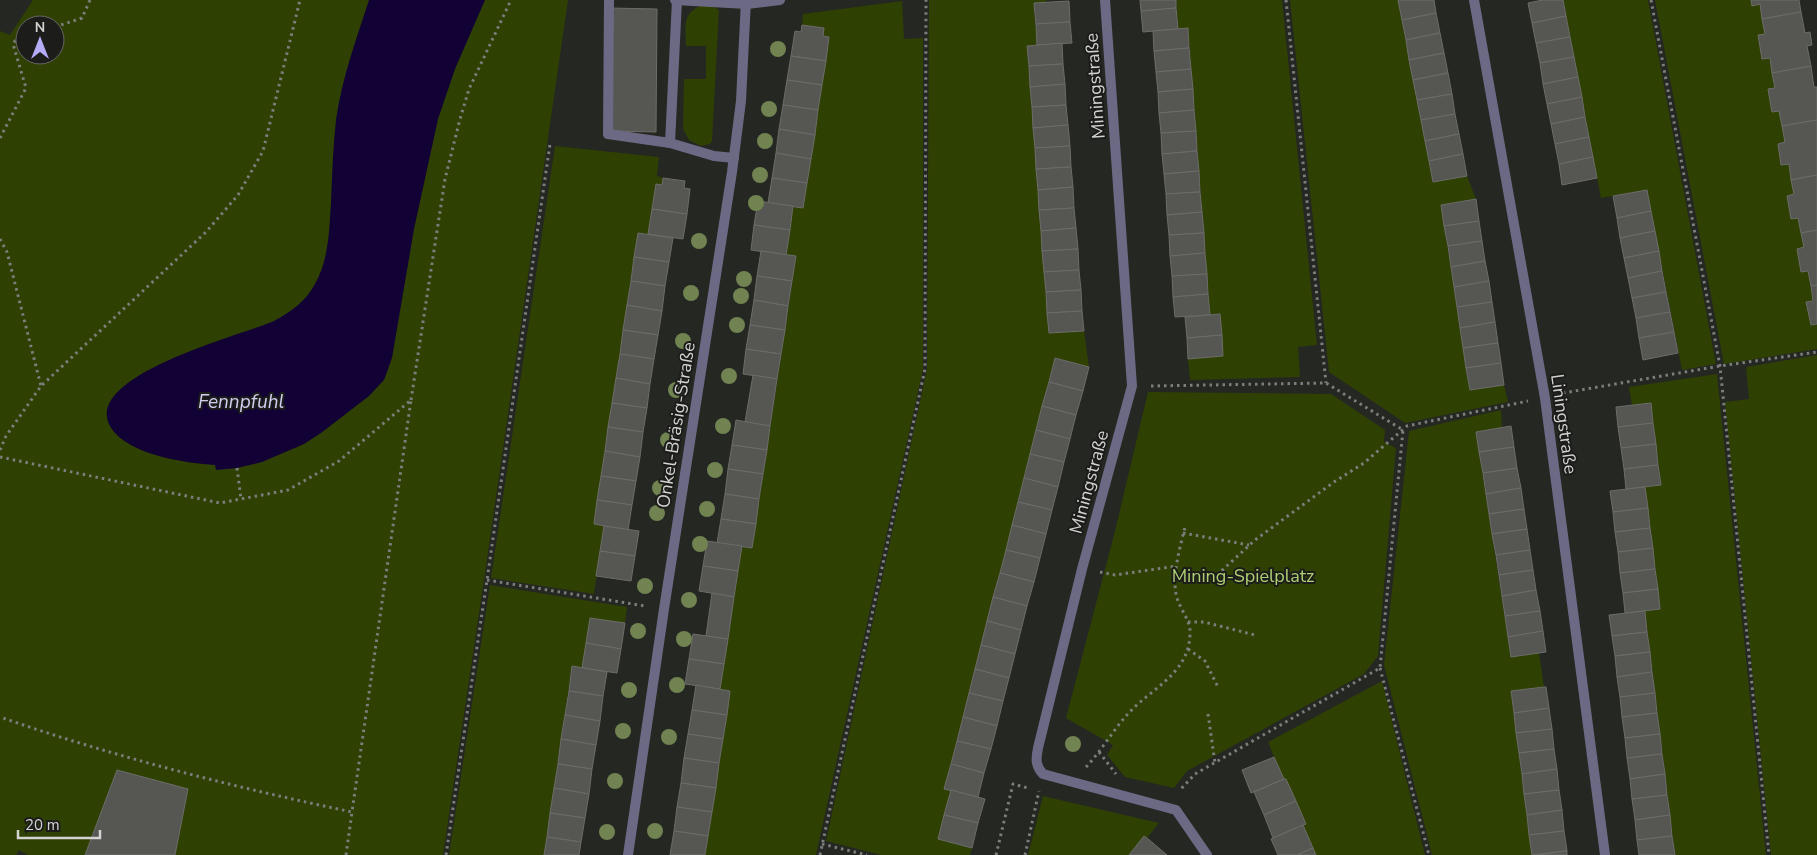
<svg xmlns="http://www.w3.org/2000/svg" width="1817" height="855" font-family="'Nunito Sans',sans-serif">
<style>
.green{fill:#2f4003;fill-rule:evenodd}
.water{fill:#120135}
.building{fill:#565753;stroke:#6c6d69}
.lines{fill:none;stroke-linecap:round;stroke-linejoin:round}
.path{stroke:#7c7e7b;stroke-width:3;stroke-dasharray:2.5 4;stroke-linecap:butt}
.lane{stroke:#6c6984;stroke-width:10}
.street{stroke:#6c6984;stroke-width:10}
.tree{fill:#708350}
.labels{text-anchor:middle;stroke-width:4;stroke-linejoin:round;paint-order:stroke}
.street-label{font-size:18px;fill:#d3d4d2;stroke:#1c1d1a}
.park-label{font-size:18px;fill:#aecf74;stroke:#1c1d1a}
.water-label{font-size:19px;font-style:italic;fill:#d0cdf1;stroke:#1c1d1a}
</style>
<rect width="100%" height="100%" fill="#252723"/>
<!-- green -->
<g class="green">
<path d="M 33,0 L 568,0 L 484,580 L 443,855 L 175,855 L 188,790 L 117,770 L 85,855 L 28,855 L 19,850 L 16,855 L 0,855 L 0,31 L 10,35 ZM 25,25 L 55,25 L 55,55 L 25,55 Z"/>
<polygon points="929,0 1046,0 1047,2 1034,3 1037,45 1027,46 1049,333 1084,331 1089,367 1055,358 945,788 951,790 938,839 972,848 970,855 881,855 826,841 927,369"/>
<polygon points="1176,0 1282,0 1317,345 1298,347 1300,377 1190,380 1188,359 1220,314 1210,315 1188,28 1178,29"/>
<polygon points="1290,0 1398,0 1433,182 1467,176 1476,199 1441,205 1470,390 1504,385 1508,402 1405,423 1329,372"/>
<polygon points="1563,0 1648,0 1716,364 1682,370 1647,190 1601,198"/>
<polygon points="1655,0 1751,0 1753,5 1760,4 1765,34 1758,36 1762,59 1770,58 1775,88 1768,89 1772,112 1779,111 1785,142 1778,144 1781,165 1789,164 1794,194 1787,196 1791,219 1798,218 1804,247 1797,249 1801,272 1808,271 1813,301 1807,302 1811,325 1817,324 1817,349 1724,364"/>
<polygon points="902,1 904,39 923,38 923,369 816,855 705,855 730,691 720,689 742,546 752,548 796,257 786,255 793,206 803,207 829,37 823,36 824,28 802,25 803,14"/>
<path d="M 702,5 L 712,6 L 719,10 L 712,141 L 710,144 L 701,146 L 689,140 L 683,129 L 684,79 L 706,79 L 706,46 L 686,46 C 686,26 681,14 702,5 Z"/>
<polygon points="555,146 659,157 657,176 663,178 662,185 656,184 648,234 638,233 594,524 604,526 594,594 491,578"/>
<polygon points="1817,355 1817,855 1771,855 1725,402 1749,399 1746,367"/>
<polygon points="1717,374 1766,855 1675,855 1645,611 1660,609 1645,487 1661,485 1651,403 1632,405 1629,387"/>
<polygon points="1148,392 1331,394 1385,430 1384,442 1396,448 1378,656 1364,674 1187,771 1174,788 1125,777 1107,755 1113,745 1066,718 1115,531"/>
<polygon points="1501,410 1502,428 1476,432 1511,657 1539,653 1544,687 1511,692 1532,855 1432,855 1384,665 1409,431"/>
<polygon points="490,585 627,607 625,623 582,668 572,667 544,855 449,855"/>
<polygon points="1382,681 1425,855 1316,855 1303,825 1305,824 1286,779 1283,779 1268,742"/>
<polygon points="1043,796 1159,823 1147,838 1144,837 1129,855 1028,855"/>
</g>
<!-- water -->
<path class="water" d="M 369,0 L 485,0 L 455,69 L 438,119 L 414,229 L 392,358 L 384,380 L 369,396 L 321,433 L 304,444 L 262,462 L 237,468 L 216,470 L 215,465 C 186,463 137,456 116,434 C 64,379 247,334 274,321 C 291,312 306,301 315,284 C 329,259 329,231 331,203 C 332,176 333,147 336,120 C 342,78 356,40 369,0 Z"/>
<!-- building -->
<g class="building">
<polygon points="1140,0 1176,0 1176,8 1141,11"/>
<polygon points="1398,0 1434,0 1436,13 1402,20"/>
<polygon points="1543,0 1563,0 1566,16 1532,23 1528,3"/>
<polygon points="1751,0 1799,0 1801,12 1762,19 1760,4 1752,6"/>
<polygon points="1069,1 1070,22 1036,24 1034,3"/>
<polygon points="610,8 657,9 656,132 609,131"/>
<polygon points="1176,8 1178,29 1143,32 1141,11"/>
<polygon points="1801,12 1805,33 1810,32 1812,45 1807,46 1811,66 1772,73 1770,58 1762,59 1758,35 1765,34 1762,19"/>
<polygon points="1436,13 1440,33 1406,40 1402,20"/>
<polygon points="1566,16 1570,37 1536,43 1532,23"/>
<polygon points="1070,22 1072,43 1037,45 1036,24"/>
<polygon points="802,25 824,28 823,36 829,37 826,61 791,56 795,31 801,32"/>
<polygon points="1188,28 1189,48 1154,51 1153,31"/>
<polygon points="1440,33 1444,53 1409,60 1406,40"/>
<polygon points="1570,37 1574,57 1540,63 1536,43"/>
<polygon points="1062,43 1063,64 1029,66 1027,46"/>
<polygon points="1189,48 1191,69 1156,72 1154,51"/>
<polygon points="1444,53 1448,73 1413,80 1409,60"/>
<polygon points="791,56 826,61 822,85 787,80"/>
<polygon points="1574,57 1578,77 1543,84 1540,63"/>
<polygon points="1063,64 1065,84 1030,87 1029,66"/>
<polygon points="1811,66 1814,87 1817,87 1817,120 1782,126 1779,111 1772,112 1770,101 1768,89 1775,88 1772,73"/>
<polygon points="1191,69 1193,89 1158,92 1156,72"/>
<polygon points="1448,73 1452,94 1417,100 1413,80"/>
<polygon points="1578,77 1582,97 1547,104 1543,84"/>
<polygon points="787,80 822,85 818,110 783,105"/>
<polygon points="1065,84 1066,105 1032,107 1030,87"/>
<polygon points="1193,89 1194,110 1159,113 1158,92"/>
<polygon points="1452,94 1455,114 1421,120 1417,100"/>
<polygon points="1582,97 1585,117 1551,124 1547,104"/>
<polygon points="783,105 818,110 815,135 779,129"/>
<polygon points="1066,105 1068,125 1033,128 1032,107"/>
<polygon points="1194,110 1196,131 1161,133 1159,113"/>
<polygon points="1455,114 1459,134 1425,141 1421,120"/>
<polygon points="1585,117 1589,137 1555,144 1551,124"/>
<polygon points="1817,120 1817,175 1791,180 1789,164 1781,165 1778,144 1785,142 1782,126"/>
<polygon points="1068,125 1070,146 1035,148 1033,128"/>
<polygon points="779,129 815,135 811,159 776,153"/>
<polygon points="1196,131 1197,151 1162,154 1161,133"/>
<polygon points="1459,134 1463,154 1429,161 1425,141"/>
<polygon points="1589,137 1593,157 1559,164 1555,144"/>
<polygon points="1070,146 1071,167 1036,169 1035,148"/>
<polygon points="1197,151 1199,171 1164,174 1162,154"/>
<polygon points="776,153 811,159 807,183 772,178"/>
<polygon points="1463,154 1467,176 1433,182 1429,161"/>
<polygon points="1593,157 1597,178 1562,185 1559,164"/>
<polygon points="1071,167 1073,187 1038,190 1036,169"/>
<polygon points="1199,171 1200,192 1166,194 1164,174"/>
<polygon points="1817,175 1817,230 1801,233 1798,218 1791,219 1787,196 1794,194 1791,180"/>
<polygon points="663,178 685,181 684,188 690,189 687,214 652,209 656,184 662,185"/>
<polygon points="772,178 807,183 803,208 768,203"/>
<polygon points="1073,187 1074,208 1039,210 1038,190"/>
<polygon points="1647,190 1651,211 1617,218 1613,196"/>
<polygon points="1200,192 1202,212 1167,215 1166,194"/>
<polygon points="1476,199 1479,221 1444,226 1441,205"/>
<polygon points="758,201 793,206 790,230 754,225"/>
<polygon points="1074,208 1076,228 1041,231 1039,210"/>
<polygon points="652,209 687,214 683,239 648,234"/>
<polygon points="1651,211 1655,231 1620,238 1617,218"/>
<polygon points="1202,212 1204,233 1169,235 1167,215"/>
<polygon points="1479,221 1482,241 1448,246 1444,226"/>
<polygon points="754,225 790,230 786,255 751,250"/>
<polygon points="1076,228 1078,249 1042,251 1041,231"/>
<polygon points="1817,230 1817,285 1811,286 1808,271 1801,272 1797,249 1804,247 1801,233"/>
<polygon points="1655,231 1659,251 1624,258 1620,238"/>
<polygon points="638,233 673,238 669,262 634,257"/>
<polygon points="1204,233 1205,253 1170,256 1169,235"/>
<polygon points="1482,241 1485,261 1451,267 1448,246"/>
<polygon points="1078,249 1079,270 1044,272 1042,251"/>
<polygon points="761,251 796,256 792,281 757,276"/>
<polygon points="1659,251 1662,271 1628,278 1624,258"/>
<polygon points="1205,253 1207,274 1172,276 1170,256"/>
<polygon points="634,257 669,262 665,286 631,281"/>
<polygon points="1485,261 1489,281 1454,287 1451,267"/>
<polygon points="1079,270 1081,290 1046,292 1044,272"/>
<polygon points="1662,271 1666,292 1632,298 1628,278"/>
<polygon points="1207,274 1208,294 1173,297 1172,276"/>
<polygon points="757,276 792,281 788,306 754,300"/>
<polygon points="631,281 665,286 662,311 627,305"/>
<polygon points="1489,281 1492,302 1457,307 1454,287"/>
<polygon points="1817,285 1817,324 1811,325 1806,302 1813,301 1811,286"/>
<polygon points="1081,290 1082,311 1047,313 1046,292"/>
<polygon points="1666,292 1670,312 1636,318 1632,298"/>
<polygon points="1208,294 1210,315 1175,317 1173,297"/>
<polygon points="754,300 788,306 785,330 750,325"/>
<polygon points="1492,302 1495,322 1460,328 1457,307"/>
<polygon points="627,305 662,311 658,335 623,330"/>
<polygon points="1082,311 1084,331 1049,333 1047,313"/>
<polygon points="1670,312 1674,332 1639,338 1636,318"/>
<polygon points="1220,314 1222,335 1187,338 1185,317"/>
<polygon points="1495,322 1498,343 1463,348 1460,328"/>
<polygon points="750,325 785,330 781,354 746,349"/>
<polygon points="623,330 658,335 654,359 620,354"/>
<polygon points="1674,332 1678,353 1643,360 1639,338"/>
<polygon points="1222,335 1223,356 1188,359 1187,338"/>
<polygon points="1498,343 1501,363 1466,368 1463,348"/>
<polygon points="746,349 781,354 777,379 743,374"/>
<polygon points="620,354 654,359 650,384 616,378"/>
<polygon points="1055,358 1089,367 1083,391 1049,382"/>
<polygon points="1501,363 1504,385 1470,390 1466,368"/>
<polygon points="753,375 777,379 770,426 745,422"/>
<polygon points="616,378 650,384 647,408 612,403"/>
<polygon points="1049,382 1083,391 1076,415 1042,406"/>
<polygon points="612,403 647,408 643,432 608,427"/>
<polygon points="1651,403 1653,423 1618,427 1616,407"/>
<polygon points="1042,406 1076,415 1070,439 1036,430"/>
<polygon points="736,420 770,426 767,450 732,445"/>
<polygon points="1653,423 1656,444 1621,448 1618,427"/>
<polygon points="1511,426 1514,447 1479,452 1476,432"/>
<polygon points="608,427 643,432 640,457 605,451"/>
<polygon points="1036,430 1070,439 1064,462 1030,454"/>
<polygon points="1656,444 1658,465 1624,469 1621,448"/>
<polygon points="732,445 767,450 763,474 728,469"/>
<polygon points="1514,447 1517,468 1483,473 1479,452"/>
<polygon points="605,451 640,457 636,481 601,476"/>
<polygon points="1030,454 1064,462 1058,487 1024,478"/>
<polygon points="1658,465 1661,485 1626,489 1624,469"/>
<polygon points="1517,468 1521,488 1486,494 1483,473"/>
<polygon points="728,469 763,474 759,499 725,494"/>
<polygon points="601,476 636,481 632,505 597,500"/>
<polygon points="1024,478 1058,487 1052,510 1018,502"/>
<polygon points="1645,487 1648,508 1613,512 1610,491"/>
<polygon points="1521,488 1524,509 1489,514 1486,494"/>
<polygon points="725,494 759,499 756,524 721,519"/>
<polygon points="597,500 632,505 628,530 594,524"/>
<polygon points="1018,502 1052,510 1046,534 1012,525"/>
<polygon points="1648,508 1650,528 1615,532 1613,512"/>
<polygon points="1524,509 1527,529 1492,534 1489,514"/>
<polygon points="721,519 756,524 752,548 717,543"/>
<polygon points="1012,525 1046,534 1040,558 1006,550"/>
<polygon points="604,526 639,531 635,556 600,551"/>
<polygon points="1650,528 1653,548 1618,552 1615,532"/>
<polygon points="1527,529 1530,550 1496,555 1492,534"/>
<polygon points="707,541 742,546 738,571 703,566"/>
<polygon points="1653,548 1655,569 1620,573 1618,552"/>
<polygon points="1006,550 1040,558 1034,582 1000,573"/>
<polygon points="1530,550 1533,570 1499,575 1496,555"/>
<polygon points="600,551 635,556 631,581 596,576"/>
<polygon points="703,566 738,571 734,597 699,591"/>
<polygon points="1655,569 1658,589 1623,593 1620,573"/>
<polygon points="1533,570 1536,590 1502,596 1499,575"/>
<polygon points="1000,573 1034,582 1027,606 993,597"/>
<polygon points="1658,589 1660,609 1625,613 1623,593"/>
<polygon points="1536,590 1540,611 1505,616 1502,596"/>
<polygon points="712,593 734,597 728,639 706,636"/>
<polygon points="993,597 1027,606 1021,630 987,621"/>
<polygon points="1540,611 1543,631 1508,637 1505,616"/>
<polygon points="1645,611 1647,632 1612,636 1609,615"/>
<polygon points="590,618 625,623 621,649 586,643"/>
<polygon points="987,621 1021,630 1015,654 981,645"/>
<polygon points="1543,631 1546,652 1511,657 1508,637"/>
<polygon points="1647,632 1650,652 1615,656 1612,636"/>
<polygon points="693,634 728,639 724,664 689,659"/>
<polygon points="586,643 621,649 617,673 582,668"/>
<polygon points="981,645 1015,654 1009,678 975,669"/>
<polygon points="1650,652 1652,672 1617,677 1615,656"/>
<polygon points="689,659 724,664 720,689 685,684"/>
<polygon points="572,666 607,672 603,696 569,691"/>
<polygon points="975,669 1009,678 1003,701 969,693"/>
<polygon points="1652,672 1655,693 1620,697 1617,677"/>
<polygon points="696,685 730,691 727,715 692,710"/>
<polygon points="1544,687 1546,687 1549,708 1514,713 1511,691"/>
<polygon points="569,691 603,696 600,721 565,715"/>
<polygon points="969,693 1003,701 997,726 963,717"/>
<polygon points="1655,693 1657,713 1622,717 1620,697"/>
<polygon points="1549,708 1552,729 1516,733 1514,713"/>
<polygon points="692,710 727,715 723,739 688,734"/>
<polygon points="1657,713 1660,734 1625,738 1622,717"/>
<polygon points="565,715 600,721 596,745 561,739"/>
<polygon points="963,717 997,726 991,749 957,741"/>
<polygon points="1552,729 1554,749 1519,753 1516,733"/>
<polygon points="688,734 723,739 719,763 684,758"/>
<polygon points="1660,734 1662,754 1627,758 1625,738"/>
<polygon points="561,739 596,745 592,769 558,764"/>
<polygon points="957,741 991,749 984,773 951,764"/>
<polygon points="1554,749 1557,769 1522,774 1519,753"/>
<polygon points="1662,754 1665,774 1630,779 1627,758"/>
<polygon points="1274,757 1284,779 1251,793 1242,770"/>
<polygon points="684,758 719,763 716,788 681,783"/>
<polygon points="558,764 592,769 589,794 554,788"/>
<polygon points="951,764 984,773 978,797 944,789"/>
<polygon points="1557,769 1559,790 1524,794 1522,774"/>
<polygon points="117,770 188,789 175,855 85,855"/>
<polygon points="1665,774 1667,795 1632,799 1630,779"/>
<polygon points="1284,779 1286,779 1296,801 1264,815 1254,792"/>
<polygon points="681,783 716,788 712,812 677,807"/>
<polygon points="554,788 589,794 585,818 550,813"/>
<polygon points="951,790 985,799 978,823 944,815"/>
<polygon points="1559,790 1562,810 1527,815 1524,794"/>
<polygon points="1667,795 1670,815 1635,820 1632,799"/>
<polygon points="1296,801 1306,824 1273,838 1264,815"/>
<polygon points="677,807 712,812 708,836 674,831"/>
<polygon points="1562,810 1564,831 1529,835 1527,815"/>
<polygon points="550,813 585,818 581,842 547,837"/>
<polygon points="944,815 978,823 972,848 938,839"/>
<polygon points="1670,815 1672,836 1637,840 1635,820"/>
<polygon points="1303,825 1313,848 1297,855 1278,855 1271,839"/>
<polygon points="674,831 708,836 705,855 670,855"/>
<polygon points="1564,831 1567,851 1532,855 1529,835"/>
<polygon points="1144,836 1147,838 1167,855 1129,855"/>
<polygon points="1672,836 1675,855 1639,855 1637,840"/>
<polygon points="547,837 581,842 579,855 544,855"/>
<polygon points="1313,848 1316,855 1297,855"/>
<polygon points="1567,851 1567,855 1533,855"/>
</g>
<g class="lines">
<!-- path -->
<g class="path">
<polyline points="1286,0 1326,383"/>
<polyline points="1651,0 1720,366 1769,855"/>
<polyline points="55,27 82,18 90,0"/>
<polyline points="0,138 26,88 13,44 15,41 25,38"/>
<polyline points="0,239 7,252 41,386"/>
<polyline points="1151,386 1326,383 1403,430 1380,668 1195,774 1179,791"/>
<polyline points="1563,393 1720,366 1817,352"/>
<polyline points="411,400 445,179 460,119 469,89 511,0"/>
<polyline points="0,450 6,436 41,386 206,232 238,195 263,151 300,0"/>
<path d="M 0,457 L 220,503 L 288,490 L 339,461 L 411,400 L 352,812 C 233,787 115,757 0,717"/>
<polyline points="237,468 241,499"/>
<polyline points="1183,533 1249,545"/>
<polyline points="1100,572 1115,575 1177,566"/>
<polyline points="1217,575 1255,540 1334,482 1364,463 1407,426 1528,401"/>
<polyline points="487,580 645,606"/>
<polyline points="1188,622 1204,622 1255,635"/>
<polyline points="1188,649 1205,661 1218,687"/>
<polyline points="1380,668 1429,855"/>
<polyline points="1208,714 1215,763"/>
<polyline points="1099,752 1116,774"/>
<path d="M 1086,767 C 1101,751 1112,732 1126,716 C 1149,689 1189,675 1190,634 C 1191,621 1181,611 1177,598 C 1171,577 1180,548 1185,527"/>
<polyline points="822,844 867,855"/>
<polyline points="346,855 352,812"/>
<polyline points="446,855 487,580 550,144"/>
<polyline points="820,855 925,369 926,0"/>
<polyline points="996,855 1013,784 1028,788"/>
<polyline points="1025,855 1039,791"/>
</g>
<!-- lane -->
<g class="lane">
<polyline points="609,0 608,134 670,143 714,156 734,158"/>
<polyline points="675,0 747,4"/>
<polyline points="670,143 677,0"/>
</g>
<!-- street -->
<g class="street">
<path d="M 1105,0 L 1132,386 L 1082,569 L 1038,748 C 1036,758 1035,766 1043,774 L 1176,810 L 1207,855"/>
<polyline points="1474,0 1545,398 1605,855"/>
<polyline points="747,4 780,0"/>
<polyline points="628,855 664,609 732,172 741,101 746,0"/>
</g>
</g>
<!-- trees -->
<g class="tree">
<circle cx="778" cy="49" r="8"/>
<circle cx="769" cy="109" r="8"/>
<circle cx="765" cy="141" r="8"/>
<circle cx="760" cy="175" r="8"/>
<circle cx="756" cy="203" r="8"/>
<circle cx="699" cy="241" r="8"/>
<circle cx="744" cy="279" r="8"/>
<circle cx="691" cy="293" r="8"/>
<circle cx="741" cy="296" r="8"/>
<circle cx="737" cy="325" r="8"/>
<circle cx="683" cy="341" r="8"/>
<circle cx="729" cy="376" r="8"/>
<circle cx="676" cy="390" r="8"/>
<circle cx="723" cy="426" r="8"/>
<circle cx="668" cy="440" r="8"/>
<circle cx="715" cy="470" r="8"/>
<circle cx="660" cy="488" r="8"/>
<circle cx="707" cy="509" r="8"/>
<circle cx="657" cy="513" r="8"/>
<circle cx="700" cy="544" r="8"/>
<circle cx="645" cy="586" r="8"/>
<circle cx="689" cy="600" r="8"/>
<circle cx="638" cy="631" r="8"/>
<circle cx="684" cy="639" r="8"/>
<circle cx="677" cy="685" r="8"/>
<circle cx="629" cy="690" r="8"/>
<circle cx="623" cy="731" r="8"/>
<circle cx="669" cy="737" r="8"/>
<circle cx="1073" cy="744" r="8"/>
<circle cx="615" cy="781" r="8"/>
<circle cx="655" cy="831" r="8"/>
<circle cx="607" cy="832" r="8"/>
</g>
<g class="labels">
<!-- street labels -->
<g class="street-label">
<text transform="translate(1095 86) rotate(-94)" y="6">Miningstraße</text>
<text transform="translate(1564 424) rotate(82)" y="6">Liningstraße</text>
<text transform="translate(676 425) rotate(-81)" y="6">Onkel-Bräsig-Straße</text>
<text transform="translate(1089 482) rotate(-75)" y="6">Miningstraße</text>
</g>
<!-- park labels -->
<g class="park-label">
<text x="1243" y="582">Mining-Spielplatz</text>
</g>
<!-- water labels -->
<g class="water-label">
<text x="241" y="408">Fennpfuhl</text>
</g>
</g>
<!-- north arrow -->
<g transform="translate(40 40)"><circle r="24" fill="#1c1d1a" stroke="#656664"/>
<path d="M0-4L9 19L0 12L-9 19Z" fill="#b5acf8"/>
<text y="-8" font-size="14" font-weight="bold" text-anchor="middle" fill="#d3d4d2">N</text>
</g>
<!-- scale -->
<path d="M18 830v8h82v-8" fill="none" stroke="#d3d4d2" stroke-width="2.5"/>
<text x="25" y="830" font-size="15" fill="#d3d4d2" stroke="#1c1d1a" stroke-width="4" paint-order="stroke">20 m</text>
</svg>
